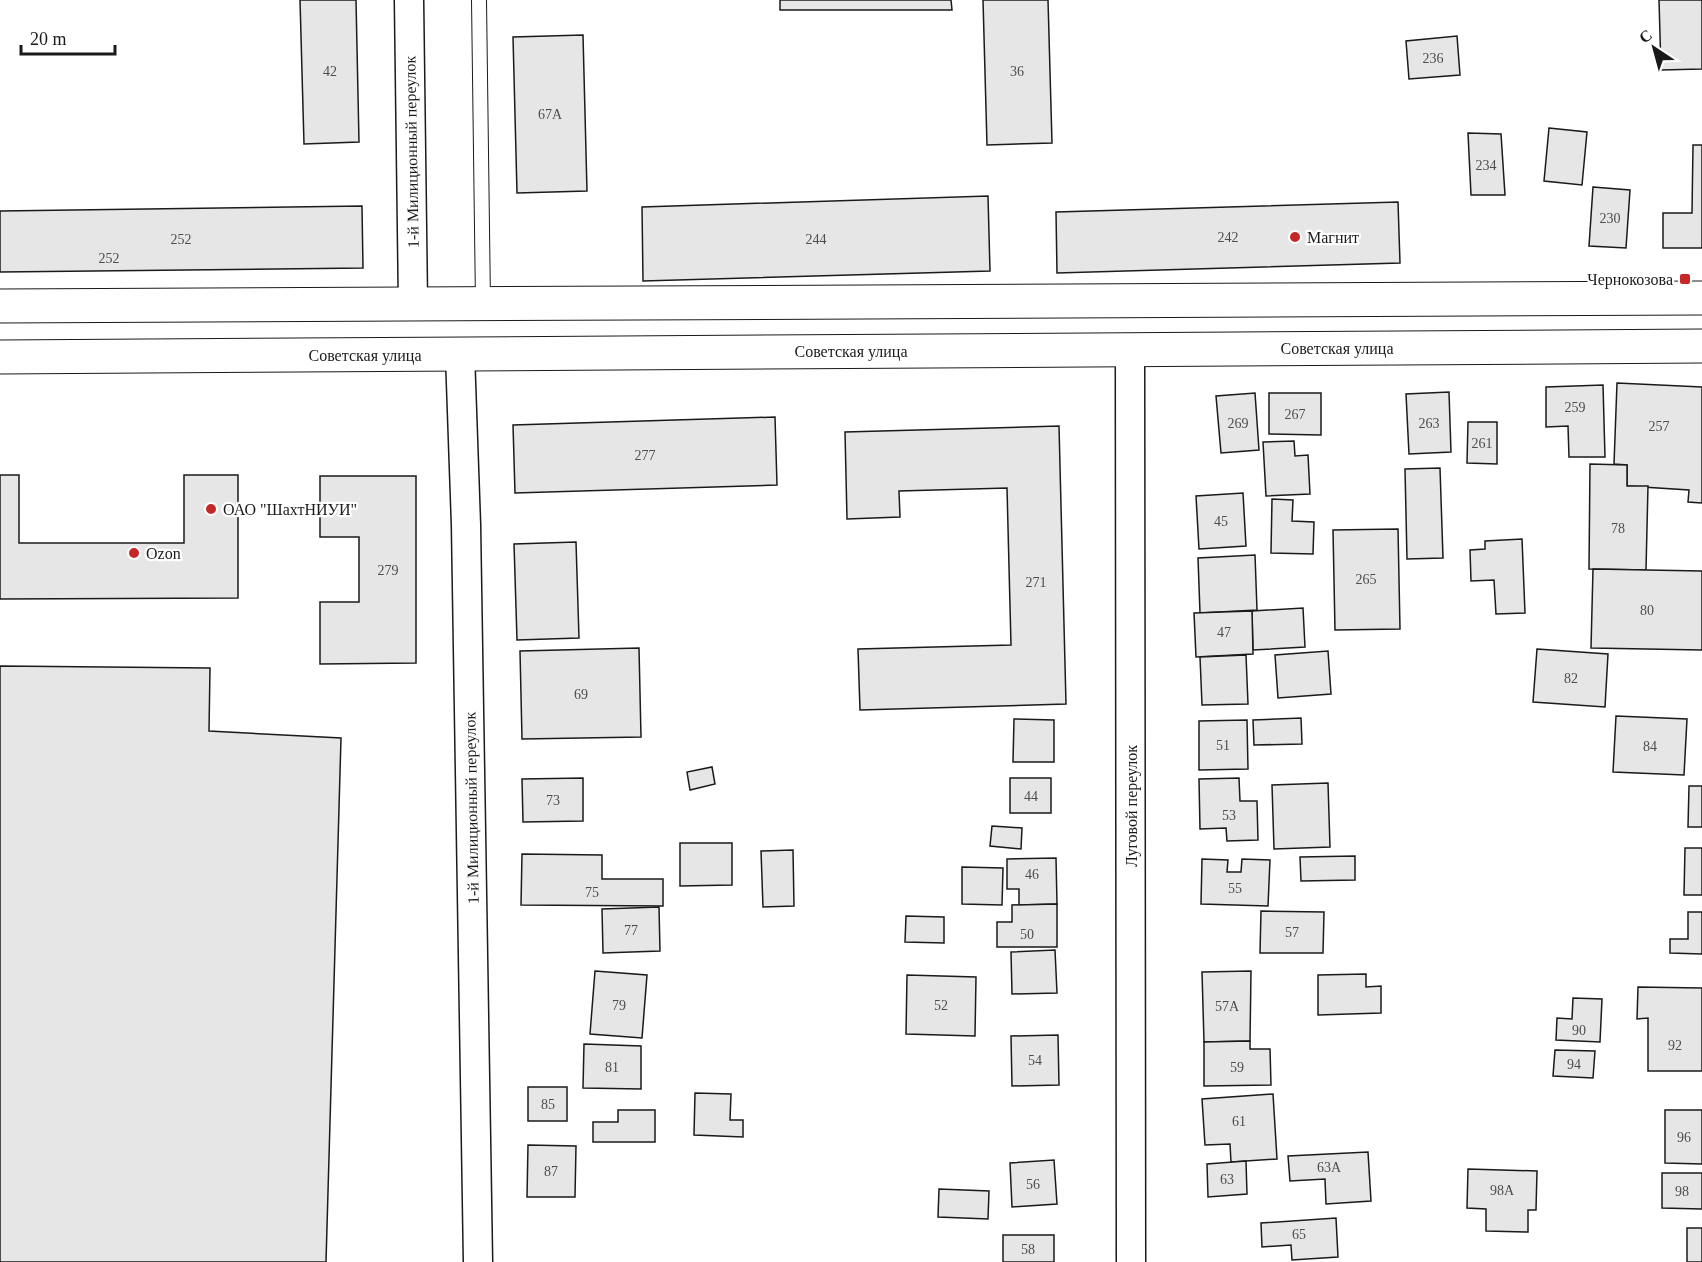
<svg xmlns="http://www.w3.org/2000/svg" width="1702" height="1262" font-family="'Times New Roman',serif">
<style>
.building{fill:#e6e6e6;stroke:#1a1a1a;stroke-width:1.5}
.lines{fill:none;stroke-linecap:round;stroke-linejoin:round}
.lane-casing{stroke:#1a1a1a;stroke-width:16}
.street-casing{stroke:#1a1a1a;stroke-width:31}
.primary-casing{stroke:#1a1a1a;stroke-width:35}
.lane{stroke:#fff;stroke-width:14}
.street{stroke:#fff;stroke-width:28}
.primary{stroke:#fff;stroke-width:33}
.poi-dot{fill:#c62828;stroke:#fff;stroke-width:2}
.labels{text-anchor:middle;stroke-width:4.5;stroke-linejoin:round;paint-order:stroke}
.number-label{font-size:14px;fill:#4d4d4d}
.street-label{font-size:16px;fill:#1a1a1a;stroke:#fff}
.poi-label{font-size:16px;fill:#1a1a1a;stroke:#fff;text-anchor:start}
</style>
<rect width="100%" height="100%" fill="#fff"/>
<!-- building -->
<g class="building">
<polygon points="300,0 356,0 359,142 304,144"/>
<polygon points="780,0 951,0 952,10 780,10"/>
<polygon points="983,0 1048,0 1052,143 987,145"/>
<polygon points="1659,0 1702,0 1702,69 1661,70"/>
<polygon points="583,35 587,191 517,193 513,37"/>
<polygon points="1457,36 1460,75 1409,79 1406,41"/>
<polygon points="1549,128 1587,132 1582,185 1544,181"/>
<polygon points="1468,133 1501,134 1505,195 1471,195"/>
<polygon points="1693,145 1702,145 1702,248 1663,248 1663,213 1692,213"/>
<polygon points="1593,187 1630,190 1626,248 1589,246"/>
<polygon points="988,196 990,271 643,281 642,207"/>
<polygon points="1398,202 1400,263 1057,273 1056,212"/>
<polygon points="362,206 363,268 0,272 0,211"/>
<polygon points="1617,383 1702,387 1702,503 1688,502 1689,490 1627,486 1627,465 1614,464"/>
<polygon points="1603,385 1605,457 1569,457 1568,426 1546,427 1546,387"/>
<polygon points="1449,392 1451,452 1409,454 1406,394"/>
<polygon points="1255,393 1259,450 1221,453 1216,396"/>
<polygon points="1269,393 1321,393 1321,435 1269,434"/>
<polygon points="775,417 777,485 515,493 513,425"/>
<polygon points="1468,422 1497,422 1497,464 1467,463"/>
<polygon points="1059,426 1066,704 860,710 858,649 1011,645 1007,488 899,491 900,517 847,519 845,432"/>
<polygon points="1294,441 1295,456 1308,455 1310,494 1266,496 1263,442"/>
<polygon points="1590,464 1627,465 1627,486 1648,486 1646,570 1589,569"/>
<polygon points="1440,468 1443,558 1407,559 1405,469"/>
<polygon points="0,475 19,475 19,543 184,543 184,475 238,475 238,598 0,599"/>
<polygon points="320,476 416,476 416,663 320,664 320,602 359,602 359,537 320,537"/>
<polygon points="1243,493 1246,546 1199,549 1196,496"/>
<polygon points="1272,499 1293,500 1292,521 1314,522 1313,554 1271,553"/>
<polygon points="1398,529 1400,629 1335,630 1333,530"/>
<polygon points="1522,539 1525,613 1496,614 1494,580 1471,581 1470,550 1485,549 1485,541"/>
<polygon points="576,542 579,638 517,640 514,544"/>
<polygon points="1255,555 1257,610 1200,613 1198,558"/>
<polygon points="1593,569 1702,571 1702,650 1591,648"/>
<polygon points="1303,608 1305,647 1253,650 1252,611"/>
<polygon points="1252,611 1253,654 1196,657 1194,613"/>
<polygon points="639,648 641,737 522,739 520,651"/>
<polygon points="1537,649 1608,654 1605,707 1533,702"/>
<polygon points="1328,651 1331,694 1278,698 1275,655"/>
<polygon points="1246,655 1248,704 1202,705 1200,657"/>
<polygon points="0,666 210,668 209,731 341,738 326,1262 0,1262"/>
<polygon points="1616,716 1687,719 1684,775 1613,772"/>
<polygon points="1301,718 1302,744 1254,745 1253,720"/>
<polygon points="1014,719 1054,720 1054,762 1013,762"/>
<polygon points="1247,720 1248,769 1199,770 1199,721"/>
<polygon points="712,767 715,784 690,790 687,772"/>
<polygon points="583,778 583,821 523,822 522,779"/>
<rect x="1010" y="778" width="41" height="35"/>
<polygon points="1239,778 1240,801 1257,801 1258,840 1227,841 1226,828 1200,829 1199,779"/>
<polygon points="1328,783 1330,847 1274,849 1272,785"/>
<polygon points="1689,786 1702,786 1702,827 1688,827"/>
<polygon points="992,826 1022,828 1021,849 990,846"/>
<polygon points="680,843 732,843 732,885 680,886"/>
<polygon points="1685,848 1702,848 1702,895 1684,895"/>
<polygon points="793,850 794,906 763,907 761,851"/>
<polygon points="522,854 602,855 602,879 663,879 663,906 521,905"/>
<polygon points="1355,856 1355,880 1301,881 1300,857"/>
<polygon points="1056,858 1057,904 1019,905 1019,889 1007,889 1007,859"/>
<polygon points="1202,859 1228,860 1227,872 1241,872 1242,859 1270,860 1268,906 1201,904"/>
<polygon points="962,867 1003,868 1002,905 962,904"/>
<polygon points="1057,904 1057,947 997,947 997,922 1012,922 1012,905"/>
<polygon points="659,907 660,951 603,953 602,909"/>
<polygon points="1261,911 1324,912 1323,953 1260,953"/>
<polygon points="1688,912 1702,912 1702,954 1670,953 1670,939 1688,939"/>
<polygon points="906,916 944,917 944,943 905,942"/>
<polygon points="1055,950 1057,993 1012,994 1011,952"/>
<polygon points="595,971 647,975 642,1038 590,1034"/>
<polygon points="1251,971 1250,1041 1204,1042 1202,972"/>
<polygon points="1366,974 1366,987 1381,986 1381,1013 1318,1015 1318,975"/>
<polygon points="907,975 976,977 975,1036 906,1034"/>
<polygon points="1638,987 1702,988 1702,1071 1648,1071 1648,1018 1637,1019"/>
<polygon points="1573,998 1602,999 1600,1042 1556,1040 1557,1018 1572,1019"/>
<polygon points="1058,1035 1059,1085 1012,1086 1011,1036"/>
<polygon points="1250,1041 1250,1049 1270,1049 1271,1085 1204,1086 1204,1042"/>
<polygon points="584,1044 641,1046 641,1089 583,1088"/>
<polygon points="1555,1050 1595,1051 1593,1078 1553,1076"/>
<rect x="528" y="1087" width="39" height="34"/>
<polygon points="695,1093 731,1094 730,1120 743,1120 743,1137 694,1135"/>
<polygon points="1273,1094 1277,1159 1231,1162 1230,1144 1205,1145 1202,1099"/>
<polygon points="618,1110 655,1110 655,1142 593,1142 593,1122 618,1122"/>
<polygon points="1665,1110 1702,1110 1702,1164 1665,1163"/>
<polygon points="528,1145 576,1146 575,1197 527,1197"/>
<polygon points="1368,1152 1371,1201 1326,1204 1325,1179 1290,1181 1288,1156"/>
<polygon points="1054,1160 1057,1204 1012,1207 1010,1163"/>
<polygon points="1246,1161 1247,1194 1208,1197 1207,1164"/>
<polygon points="1468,1169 1537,1171 1536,1210 1528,1210 1528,1232 1486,1231 1486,1209 1467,1208"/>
<polygon points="1662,1173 1702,1173 1702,1209 1662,1208"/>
<polygon points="939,1189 989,1191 988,1219 938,1217"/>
<polygon points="1336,1218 1338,1257 1292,1260 1291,1245 1262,1247 1261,1223"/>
<rect x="1687" y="1228" width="15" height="34"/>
<rect x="1003" y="1235" width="51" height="27"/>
</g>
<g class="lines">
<!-- lane casing -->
<g class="lane-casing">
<polyline id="lane" points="479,0 483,304"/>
</g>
<!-- street casing -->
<g class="street-casing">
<g id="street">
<polyline points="409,0 413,304"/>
<polyline points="1130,349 1131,1262"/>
<polyline points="460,354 466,525 478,1262"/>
</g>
</g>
<!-- primary casing -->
<g class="primary-casing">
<g id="primary">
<polyline points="0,306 1702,298"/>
<polyline points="0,357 1702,346"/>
</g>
</g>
<!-- lane -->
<use href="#lane" class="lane"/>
<!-- street -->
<use href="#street" class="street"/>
<!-- primary -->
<use href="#primary" class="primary"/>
</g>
<!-- markers -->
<g class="poi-dot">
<circle cx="1295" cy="237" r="6"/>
<rect x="1679" y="273" width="12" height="12" rx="3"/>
<circle cx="211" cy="509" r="6"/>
<circle cx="134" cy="553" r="6"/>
</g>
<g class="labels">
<!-- number labels -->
<g class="number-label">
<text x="1433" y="63">236</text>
<text x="330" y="76">42</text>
<text x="1017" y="76">36</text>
<text x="550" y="119">67А</text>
<text x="1486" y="170">234</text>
<text x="1610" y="223">230</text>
<text x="1228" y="242">242</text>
<text x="181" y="244">252</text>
<text x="816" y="244">244</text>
<text x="109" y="263">252</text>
<text x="1575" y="412">259</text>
<text x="1295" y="419">267</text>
<text x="1238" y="428">269</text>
<text x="1429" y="428">263</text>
<text x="1659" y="431">257</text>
<text x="1482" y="448">261</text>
<text x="645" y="460">277</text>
<text x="1221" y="526">45</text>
<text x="1618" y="533">78</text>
<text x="388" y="575">279</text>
<text x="1366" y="584">265</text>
<text x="1036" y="587">271</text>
<text x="1647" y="615">80</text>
<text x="1224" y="637">47</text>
<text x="1571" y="683">82</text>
<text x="581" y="699">69</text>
<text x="1223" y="750">51</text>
<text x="1650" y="751">84</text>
<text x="1031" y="801">44</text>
<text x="553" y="805">73</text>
<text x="1229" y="820">53</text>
<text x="1032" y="879">46</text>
<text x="1235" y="893">55</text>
<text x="592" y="897">75</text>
<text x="631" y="935">77</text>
<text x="1292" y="937">57</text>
<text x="1027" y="939">50</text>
<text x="619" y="1010">79</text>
<text x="941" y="1010">52</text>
<text x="1227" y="1011">57А</text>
<text x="1579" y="1035">90</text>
<text x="1675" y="1050">92</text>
<text x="1035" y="1065">54</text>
<text x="1574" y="1069">94</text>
<text x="612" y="1072">81</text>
<text x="1237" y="1072">59</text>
<text x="548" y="1109">85</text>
<text x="1239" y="1126">61</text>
<text x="1684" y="1142">96</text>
<text x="1329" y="1172">63А</text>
<text x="551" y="1176">87</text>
<text x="1227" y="1184">63</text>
<text x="1033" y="1189">56</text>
<text x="1502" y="1195">98А</text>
<text x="1682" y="1196">98</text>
<text x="1299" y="1239">65</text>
<text x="1028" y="1254">58</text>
</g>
<!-- street labels -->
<g class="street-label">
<text transform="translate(411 152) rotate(-91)" y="6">1-й Милиционный переулок</text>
<text x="1337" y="354">Советская улица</text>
<text x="851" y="357">Советская улица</text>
<text x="365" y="361">Советская улица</text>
<text transform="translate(1131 806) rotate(-90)" y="6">Луговой переулок</text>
<text transform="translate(471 808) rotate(-91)" y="6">1-й Милиционный переулок</text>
</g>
<!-- poi labels -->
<g class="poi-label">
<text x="1307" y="243">Магнит</text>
<text x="1673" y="285" text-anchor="end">Чернокозова</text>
<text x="223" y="515">ОАО "ШахтНИУИ"</text>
<text x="146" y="559">Ozon</text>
</g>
</g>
<!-- north arrow -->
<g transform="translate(1654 48) rotate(324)" stroke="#ffffff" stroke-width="4.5" paint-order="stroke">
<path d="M0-4.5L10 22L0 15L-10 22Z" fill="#1a1a1a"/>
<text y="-9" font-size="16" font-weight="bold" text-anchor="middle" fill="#1a1a1a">С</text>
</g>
<!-- scale -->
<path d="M21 45v9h94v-9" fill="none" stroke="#1a1a1a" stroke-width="3"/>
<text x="30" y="45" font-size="18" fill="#1a1a1a" stroke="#ffffff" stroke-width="4.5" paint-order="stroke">20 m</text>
</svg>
